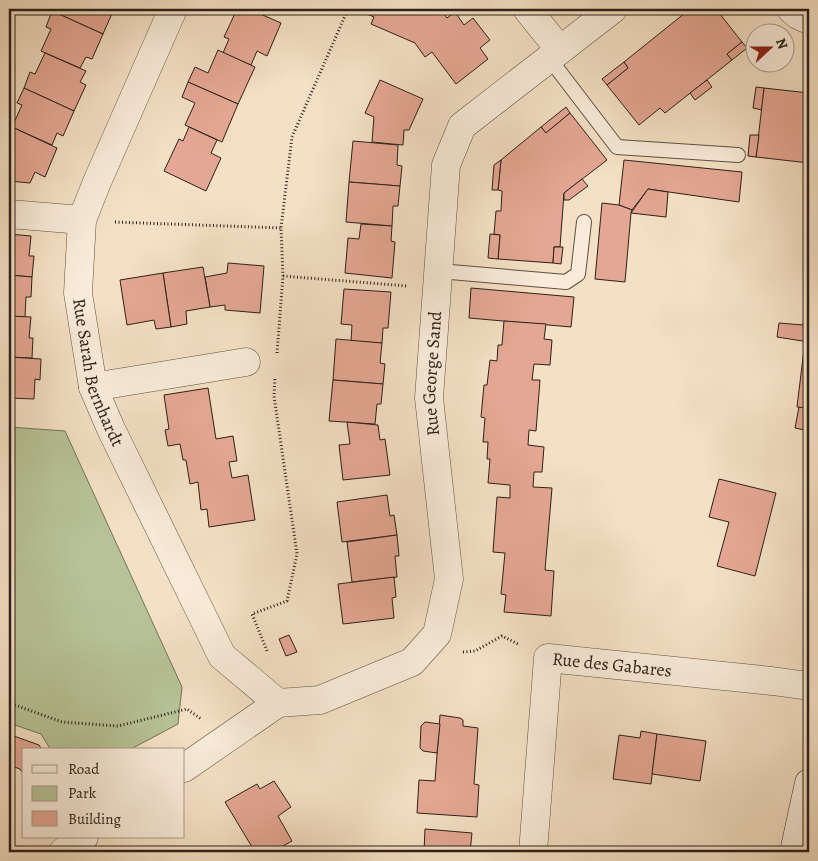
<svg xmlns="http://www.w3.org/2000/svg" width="818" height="861" font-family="Alegreya,serif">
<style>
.green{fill:#b7c397;stroke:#727258}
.building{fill:#e4a793;stroke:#2d2019}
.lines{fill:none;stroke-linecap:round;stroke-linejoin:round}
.lane-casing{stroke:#5f5044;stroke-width:16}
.street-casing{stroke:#5f5044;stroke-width:29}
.secondary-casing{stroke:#2d2019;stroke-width:29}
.path{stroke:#2d2019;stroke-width:3;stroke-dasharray:1 2.5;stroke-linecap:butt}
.lane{stroke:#f8ebd9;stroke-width:14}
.street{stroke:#f8ebd9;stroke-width:28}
.secondary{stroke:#f8ebd9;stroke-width:28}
.labels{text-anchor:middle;stroke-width:4.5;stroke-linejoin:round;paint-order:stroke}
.street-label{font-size:18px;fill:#2d2019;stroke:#f8ebd9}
</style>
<rect width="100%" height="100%" fill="#f4e0c4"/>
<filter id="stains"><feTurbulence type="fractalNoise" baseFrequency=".004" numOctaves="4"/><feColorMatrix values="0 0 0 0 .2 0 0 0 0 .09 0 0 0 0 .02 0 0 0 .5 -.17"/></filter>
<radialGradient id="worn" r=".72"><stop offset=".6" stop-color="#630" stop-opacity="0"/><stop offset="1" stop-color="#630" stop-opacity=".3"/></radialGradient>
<!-- green -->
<polygon class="green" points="9,427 65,431 182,687 178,724 129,750 51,750 41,734 9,723"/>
<!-- building -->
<g class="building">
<polygon points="54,9 114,9 103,34 52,11"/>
<polygon points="237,9 249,9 281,23 267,56 257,51 251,65 223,53 229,39 224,37"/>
<polygon points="361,9 440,9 447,18 455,12 464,25 473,18 490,40 480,48 488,59 456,84 432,52 425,57 415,43 371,24 374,17 360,11"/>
<polygon points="690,9 696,15 703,9 716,9 742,42 727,54 732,60 665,113 660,108 639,125 607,85 628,68 624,62"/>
<polygon points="691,9 703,9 696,15"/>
<polygon points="52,11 103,34 92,59 86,57 80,68 41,51 51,29 46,27"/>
<polygon points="742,42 747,48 732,60 727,54"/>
<polygon points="218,50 255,67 238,104 188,82 195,67 208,73"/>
<polygon points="45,53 86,71 80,82 86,85 74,111 24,88 30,72 35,74"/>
<polygon points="624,62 628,68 607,85 602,79"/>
<polygon points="380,80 423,99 409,130 404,130 403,145 372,142 374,117 365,113"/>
<polygon points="707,80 712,87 695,100 690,93"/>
<polygon points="188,82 238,104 222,142 185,125 195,103 182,97"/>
<polygon points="756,87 764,88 762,110 753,108"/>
<polygon points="24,88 74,111 63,136 57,133 52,145 12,127 22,105 17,103"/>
<polygon points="764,88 809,93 809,163 756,157"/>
<polygon points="566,107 570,113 546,133 541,127"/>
<polygon points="570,113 607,160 564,193 560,247 554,247 553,263 498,259 500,235 494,234 496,211 501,211 502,191 498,190 501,160 541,127 546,133"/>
<polygon points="12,127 57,148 45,177 35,172 30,183 9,181 9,134"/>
<polygon points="189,127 217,140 211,153 221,158 206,191 164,171 179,139 183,141"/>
<polygon points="750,135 759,135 756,157 748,156"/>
<polygon points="353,141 398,145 397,165 402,166 400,186 349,182"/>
<polygon points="501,160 498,190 492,190 494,165"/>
<polygon points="624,160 742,172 739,202 648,189 632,210 619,205"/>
<polygon points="582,179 588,186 569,200 564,200 564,193"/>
<polygon points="349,182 400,186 398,206 393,206 392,226 346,222"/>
<polygon points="648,189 668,192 666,217 631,213"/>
<polygon points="602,203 619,205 632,210 631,213 625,282 595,279"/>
<polygon points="361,224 392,226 391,241 395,242 392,278 345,273 348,238 359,239"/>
<polygon points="9,234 31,236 29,256 34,256 32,277 9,275"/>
<polygon points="490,234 500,235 498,259 488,258"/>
<polygon points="554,247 563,247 561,264 553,263"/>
<polygon points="228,263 264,266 260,313 225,310 225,305 210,307 205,277 227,273"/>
<polygon points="203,267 210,307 186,311 187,324 171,327 163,273"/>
<polygon points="163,273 171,327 156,329 154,320 127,325 120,280"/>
<polygon points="9,275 32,277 31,297 26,297 25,317 9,316"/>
<polygon points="809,282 809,342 777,337 779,323 803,325"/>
<polygon points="471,288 574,297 571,327 469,318"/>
<polygon points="344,289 391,292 388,328 383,328 382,343 351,341 352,325 341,324"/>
<polygon points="9,316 31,317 29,338 33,338 32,358 9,357"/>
<polygon points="504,321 546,324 544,339 552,340 550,365 534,364 532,380 540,380 536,431 529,430 528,445 544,447 542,472 534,472 533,487 552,488 545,570 554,571 551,616 504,612 506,595 501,594 505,553 493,552 497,497 510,498 510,485 488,483 490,459 487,459 488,442 483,442 485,418 481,417 484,385 487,385 490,360 497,361 498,345 502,345"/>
<polygon points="336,339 382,343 380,363 385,364 383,384 333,380"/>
<polygon points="805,341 809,342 809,409 797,407"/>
<polygon points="9,357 41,359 40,380 35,379 34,399 9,398"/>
<polygon points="333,380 383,384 381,404 377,404 375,424 329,421"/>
<polygon points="208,388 216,439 233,436 237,461 229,462 232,478 248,475 255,520 209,527 207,509 201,510 198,482 190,484 186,460 183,460 180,444 168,446 165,430 169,429 164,395"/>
<polygon points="799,407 809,409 809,431 795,428"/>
<polygon points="347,422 378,425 380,440 385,439 390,475 343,480 339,445 350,444"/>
<polygon points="719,479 776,493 755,576 717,566 729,522 709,517"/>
<polygon points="387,495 390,516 394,515 397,535 342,542 337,502"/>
<polygon points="397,535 399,556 395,556 397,577 352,582 347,542"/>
<polygon points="394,577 396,597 392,598 394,618 343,624 338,584"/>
<polygon points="289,635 297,652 286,656 279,639"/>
<polygon points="440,715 460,718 463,720 463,726 478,728 474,784 479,785 477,817 417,813 419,780 435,781"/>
<polygon points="425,722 440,724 437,753 423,751 420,748 421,726"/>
<polygon points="641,731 657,734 651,784 613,779 619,735 640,738"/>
<polygon points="657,734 706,741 700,781 652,774"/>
<polygon points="11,735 39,745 42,750 24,750 24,775 20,769 9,765 9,741"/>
<polygon points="274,781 291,807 278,816 292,841 272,852 255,852 225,802 257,784 260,789"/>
<polygon points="425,829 472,833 470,852 424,852"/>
</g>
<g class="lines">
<!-- lane casing -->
<g class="lane-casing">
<g id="lane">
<polyline points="549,58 617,147 738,155"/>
<polyline points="439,271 566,282 578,274 584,222"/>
</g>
</g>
<!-- street casing -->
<g class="street-casing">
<g id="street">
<path id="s1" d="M 173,9 L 97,182 L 82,220 L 78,293 L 93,387 L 111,429 L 222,656 L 278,703"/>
<polyline points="527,9 560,50"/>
<polyline points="791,9 798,15 809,20"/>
<polyline points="9,214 82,220"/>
<polyline points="93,387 246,362"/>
<path id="s2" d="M 278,703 L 320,700 L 412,662 L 437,634 L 449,579 L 429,398 L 446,165 L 462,126 L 613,9"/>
<polyline points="184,768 278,703"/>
<polyline points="63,852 84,837"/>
<path id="s3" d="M 533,852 L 548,658 L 772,681 L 809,686"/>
</g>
</g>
<!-- secondary casing -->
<g class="secondary-casing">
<polyline id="secondary" points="794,852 809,783"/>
</g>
<!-- path -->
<g class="path">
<polyline points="115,222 281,228"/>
<polyline points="283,276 407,286"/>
<polyline points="277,353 283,276 281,228 292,137 348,9"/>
<polyline points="267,651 252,614 287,601 297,554 274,396 275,377"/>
<polyline points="463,652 475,651 502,636 520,645"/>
<polyline points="9,701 15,705 62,722 118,726 187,709 201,719"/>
</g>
<!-- lane -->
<use href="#lane" class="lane"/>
<!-- street -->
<use href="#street" class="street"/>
<!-- secondary -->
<use href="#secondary" class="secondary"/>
</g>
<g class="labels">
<!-- street labels -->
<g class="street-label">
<text dy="6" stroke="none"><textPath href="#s1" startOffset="385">Rue Sarah Bernhardt</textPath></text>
<text dy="6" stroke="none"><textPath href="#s2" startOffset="442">Rue George Sand</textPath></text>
<text dy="6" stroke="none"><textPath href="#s3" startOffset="259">Rue des Gabares</textPath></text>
</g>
</g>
<!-- margin -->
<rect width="818" height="861" fill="none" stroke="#f4e0c4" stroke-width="30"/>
<rect x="10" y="10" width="798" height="841" fill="none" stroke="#2d2019" stroke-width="2.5"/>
<rect x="15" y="15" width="788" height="831" fill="none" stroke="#2d2019"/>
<!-- legend -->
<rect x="22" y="748" width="162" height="90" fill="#f8ebd9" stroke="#a79a8c"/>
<rect x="32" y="765" width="25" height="8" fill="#f8ebd9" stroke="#a79a8c"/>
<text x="68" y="774" font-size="15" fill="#2d2019">Road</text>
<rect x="32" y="786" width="25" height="15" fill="#b7c397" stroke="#a79a8c"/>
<text x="68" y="798" font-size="15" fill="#2d2019">Park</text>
<rect x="32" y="811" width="25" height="15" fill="#e4a793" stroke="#a79a8c"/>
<text x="68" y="824" font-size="15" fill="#2d2019">Building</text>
<!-- north arrow -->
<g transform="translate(770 48) rotate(69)"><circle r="24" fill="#f8ebd9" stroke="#a79a8c"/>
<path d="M0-4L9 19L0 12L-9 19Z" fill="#8f2418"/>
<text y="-8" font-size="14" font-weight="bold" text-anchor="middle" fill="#2d2019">N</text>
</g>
<rect width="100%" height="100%" filter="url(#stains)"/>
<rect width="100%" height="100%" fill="url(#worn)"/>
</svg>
